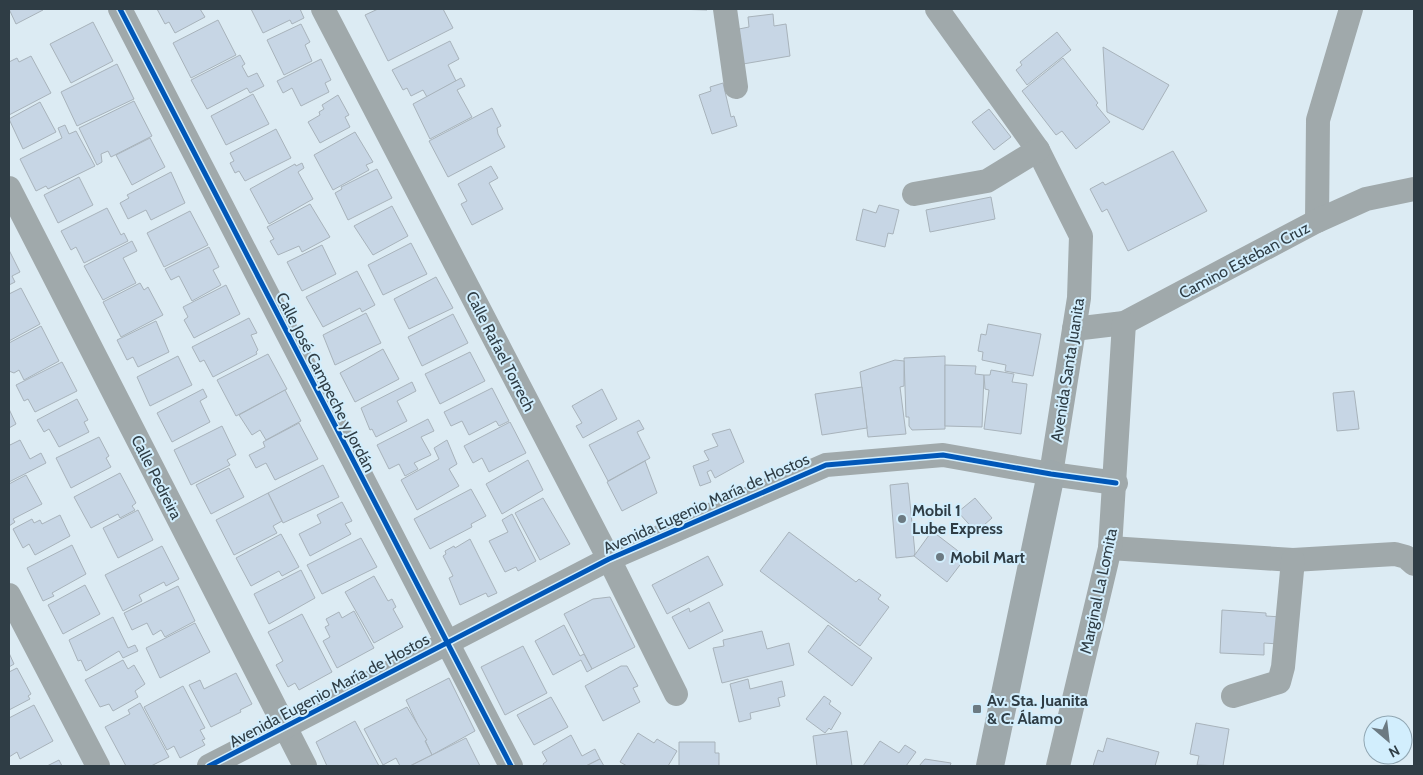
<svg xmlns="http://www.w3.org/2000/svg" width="1423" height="775" font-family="Cabin,sans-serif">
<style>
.building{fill:#c7d6e5;stroke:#a8b3bb}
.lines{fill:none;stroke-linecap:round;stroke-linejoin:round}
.street{stroke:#a0a9ab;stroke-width:24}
.secondary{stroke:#9ea8ab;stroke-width:28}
.cycleway-casing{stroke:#d2eefd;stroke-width:8}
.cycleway{stroke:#0057b8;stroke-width:5}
.poi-dot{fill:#6c7a82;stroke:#d2eefd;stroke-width:2}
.labels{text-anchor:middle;stroke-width:4;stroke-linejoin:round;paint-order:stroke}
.street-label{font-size:16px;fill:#2f3d45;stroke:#d2eefd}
.poi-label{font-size:16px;font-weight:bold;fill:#2f3d45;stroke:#d2eefd;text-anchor:start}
</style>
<rect width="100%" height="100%" fill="#dcebf3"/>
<!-- building -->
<g class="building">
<polygon points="9,9 43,9 43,10 16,24"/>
<polygon points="157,9 200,9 205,17 175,33 169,22 165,24"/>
<polygon points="251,9 300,9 304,18 292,24 290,20 263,33"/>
<polygon points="378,9 443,9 453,28 388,61 365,15"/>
<polygon points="675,9 707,9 707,10"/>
<polygon points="773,14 774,26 786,24 790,56 743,64 739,29 749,27 748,17"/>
<polygon points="218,20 236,55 191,78 173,43"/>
<polygon points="93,22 113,61 71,83 50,44"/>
<polygon points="301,24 310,42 305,45 312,61 284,75 267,40"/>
<polygon points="1057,32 1071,50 1027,85 1016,70 1022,65 1020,62"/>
<polygon points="450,41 459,59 448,65 456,81 427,97 423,90 411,96 407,88 403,90 392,70"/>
<polygon points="1103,47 1169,85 1143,130 1107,112"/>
<polygon points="240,55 245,64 242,66 248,77 257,73 264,86 250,93 247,88 207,109 191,80"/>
<polygon points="31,56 51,93 9,115 9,62 17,58 19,62"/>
<polygon points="1063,58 1098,103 1096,105 1110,122 1076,149 1062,131 1056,135 1022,91"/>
<polygon points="321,59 331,80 325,83 329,92 301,106 292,88 283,93 277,81"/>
<polygon points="117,64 134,99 77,126 61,92"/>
<polygon points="461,78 465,86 457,90 472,117 430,139 413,104"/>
<polygon points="723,83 731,117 734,116 737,126 712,134 699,95 711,91 710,87"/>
<polygon points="253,94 269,124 226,145 211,116"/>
<polygon points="338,95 349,115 345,117 350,127 320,143 308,122 320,115 319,112 324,109 322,105"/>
<polygon points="134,101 152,136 111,157 108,151 101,154 102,162 97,165 79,128"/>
<polygon points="40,102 56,132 23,149 9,119"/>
<polygon points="492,108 501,126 497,128 498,134 505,147 448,177 429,141"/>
<polygon points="989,109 1011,137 994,150 972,122"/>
<polygon points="65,125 69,134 76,131 95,166 48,189 46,186 36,191 20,159 62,138 58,128"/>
<polygon points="276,129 291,158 245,181 239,171 235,173 230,163 234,161 230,153"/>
<polygon points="355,132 373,162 366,165 369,170 333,190 314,155"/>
<polygon points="150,138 165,167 132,185 116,155"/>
<polygon points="1173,151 1207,211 1128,251 1107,209 1102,212 1090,189 1103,182 1105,185"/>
<polygon points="302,163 304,168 298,172 313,199 269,224 250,189 295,164 296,166"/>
<polygon points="491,166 498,178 489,183 503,209 472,225 461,204 467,201 458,184"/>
<polygon points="377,169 392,198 348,220 335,193 342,189 341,187"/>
<polygon points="171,172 185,203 151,220 146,210 128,219 120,203 129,198 127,195"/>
<polygon points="79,177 93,205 58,223 44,195"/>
<polygon points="991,197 995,219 930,232 926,210"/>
<polygon points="310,204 330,237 302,252 299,246 278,255 270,241 274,239 267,227"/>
<polygon points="879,205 899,210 893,234 888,233 885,247 856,240 863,209 876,213"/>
<polygon points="392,206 408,236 373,255 354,226"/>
<polygon points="107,208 121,235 124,233 128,241 84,263 76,247 71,250 61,231"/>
<polygon points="190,211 208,245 164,267 147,233"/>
<polygon points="132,241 137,251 123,258 136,283 103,300 84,266"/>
<polygon points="411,243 427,274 383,295 368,265"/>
<polygon points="322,245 336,274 302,291 287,262"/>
<polygon points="209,247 219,267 213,270 221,285 192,301 179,276 171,280 165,269"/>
<polygon points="9,250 20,272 12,276 15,282 9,285"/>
<polygon points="357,271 375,305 362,312 360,308 323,327 306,297"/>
<polygon points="436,277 453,308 409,329 394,299"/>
<polygon points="140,283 144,290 148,287 163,315 121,337 103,302"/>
<polygon points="226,285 240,314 194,338 184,320 188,317 183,307"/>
<polygon points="21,288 40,324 9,341 9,294"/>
<polygon points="366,313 381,343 335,365 323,335"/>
<polygon points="453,314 468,343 422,366 408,337"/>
<polygon points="249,318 257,333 251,335 258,350 256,352 257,354 213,377 204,360 200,362 192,347"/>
<polygon points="156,321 169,352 138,367 133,357 127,360 117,340"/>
<polygon points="988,324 1041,334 1033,376 1005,371 1006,365 982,360 983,352 978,351 981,334 986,335"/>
<polygon points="41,326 59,361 24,380 19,370 14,373 9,371 9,343"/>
<polygon points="383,349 399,379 355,402 340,373"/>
<polygon points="470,352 485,381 440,404 425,374"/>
<polygon points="268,354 287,389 236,416 217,380"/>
<polygon points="178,356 192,385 150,406 137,377"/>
<polygon points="945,356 945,429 912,430 909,426 909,417 906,417 904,358"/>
<polygon points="895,360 904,361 904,386 900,387 906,434 868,437 860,372"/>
<polygon points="62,362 77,391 35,412 28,399 24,401 16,385"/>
<polygon points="945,365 976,366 975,374 984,375 982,427 945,426"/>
<polygon points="991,370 1014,374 1012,382 1027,384 1021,434 984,429 989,390 985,389 984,375 990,375"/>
<polygon points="412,382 416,391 397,401 407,421 376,437 372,429 370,430 361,408"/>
<polygon points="862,387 867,428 822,435 815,394"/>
<polygon points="492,388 509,421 499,426 496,421 469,435 462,421 451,426 444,412"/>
<polygon points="203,389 207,397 200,401 210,422 172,442 157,413"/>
<polygon points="602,389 617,419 583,438 576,426 582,423 572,406"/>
<polygon points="285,390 301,421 266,440 260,430 252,435 239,415"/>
<polygon points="1354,391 1359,429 1337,431 1333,393"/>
<polygon points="77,399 88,420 84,422 89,432 59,447 49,429 44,432 37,420"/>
<polygon points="9,409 16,424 9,428"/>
<polygon points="428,419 434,431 421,437 431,455 414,463 418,469 405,476 399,464 389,469 377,445"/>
<polygon points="639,420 644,429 637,432 650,458 608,481 589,445"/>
<polygon points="510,422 526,453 489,472 482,458 473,463 464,446"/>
<polygon points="299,423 318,459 275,480 266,463 256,468 249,455 265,447 263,442"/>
<polygon points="222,426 236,455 227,460 230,465 191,485 174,450"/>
<polygon points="730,429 744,462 715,478 711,470 707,472 711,482 700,486 693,466 709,460 704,451 718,446 712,434"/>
<polygon points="99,437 109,456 106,458 111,467 71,488 56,458"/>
<polygon points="20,440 30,459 41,453 46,463 9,482 9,442 10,445"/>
<polygon points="447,440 457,464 449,469 459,486 417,510 401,480 439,459 434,448"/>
<polygon points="528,460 543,490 502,514 486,484"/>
<polygon points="645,461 657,493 622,511 607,482"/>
<polygon points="323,465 339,497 283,523 268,493"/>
<polygon points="229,468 244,497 211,514 196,485"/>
<polygon points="120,473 136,503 132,506 135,510 120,518 118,514 91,528 74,497"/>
<polygon points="26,475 42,504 13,519 15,522 9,526 9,484"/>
<polygon points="908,483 915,553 914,556 896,558 890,485"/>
<polygon points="471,489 486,516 471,524 472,527 430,549 414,519"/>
<polygon points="268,493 282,521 273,526 277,533 234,555 216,520"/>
<polygon points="543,498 570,544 540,560 515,513"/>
<polygon points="975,498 992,518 976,532 958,512"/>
<polygon points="342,502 352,521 345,524 351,534 310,556 299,534 321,523 317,515"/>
<polygon points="138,510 153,540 118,558 103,528"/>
<polygon points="512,514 536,561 518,571 516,567 505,572 489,541 508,532 502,520"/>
<polygon points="60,515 70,536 35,555 29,544 23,548 13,529 32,519 34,523 40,520 42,524"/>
<polygon points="932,531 966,557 947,582 914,556"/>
<polygon points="789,532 856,582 859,579 881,595 878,599 889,607 860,646 760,571"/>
<polygon points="281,534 299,567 282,576 279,571 251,586 236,558"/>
<polygon points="361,538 377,567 322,594 307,565"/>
<polygon points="470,539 497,593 488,597 486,593 460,605 449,578 453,576 443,556 446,554 445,551 454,546 455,548"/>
<polygon points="72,545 86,574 52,593 54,596 43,601 27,568"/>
<polygon points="162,546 179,579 166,586 164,582 139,595 142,601 123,611 105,575"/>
<polygon points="708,556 723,585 667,614 652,585"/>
<polygon points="301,570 315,598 269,624 254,594"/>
<polygon points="374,576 388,601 392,599 396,607 393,609 403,627 374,643 345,592"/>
<polygon points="85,585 100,614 63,634 48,605"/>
<polygon points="178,586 195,621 165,637 161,630 153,635 147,623 132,630 124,613"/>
<polygon points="610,597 635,647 592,669 564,614 593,599"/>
<polygon points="709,602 723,631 689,649 672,617 689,608 690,612"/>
<polygon points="1222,610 1266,613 1266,616 1282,617 1278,644 1264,643 1264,655 1220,653"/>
<polygon points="354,611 374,648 337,668 323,641 330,637 325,627 329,625 326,619 339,612 342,618"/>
<polygon points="302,614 332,672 299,690 295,683 288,687 276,665 283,661 268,632"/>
<polygon points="113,617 128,648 135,645 138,651 123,658 119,651 86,671 81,660 78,661 69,640"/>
<polygon points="195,623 210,652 160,678 146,648"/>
<polygon points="564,625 580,656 584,654 592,669 587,672 581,660 553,675 535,641"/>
<polygon points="828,625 872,658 852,686 808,652"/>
<polygon points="762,631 767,649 789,643 794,665 722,683 713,648 724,646 723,640"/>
<polygon points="523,646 547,693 505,715 481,667"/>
<polygon points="9,653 14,664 9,667"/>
<polygon points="123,660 128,669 134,665 145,684 135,691 138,697 113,711 109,704 100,707 85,680"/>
<polygon points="621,666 627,666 638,686 633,688 640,702 603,721 585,686"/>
<polygon points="17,668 31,694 28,696 30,699 9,710 9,672"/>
<polygon points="236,673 252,704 240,710 241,712 211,727 189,685 200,680 204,689"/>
<polygon points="449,678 475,731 432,755 406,700"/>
<polygon points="748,679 750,689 782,681 785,696 778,698 780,706 750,713 751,719 739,722 730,684"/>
<polygon points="183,686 205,728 200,730 205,739 202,740 205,745 180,758 174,746 167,750 144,707"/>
<polygon points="824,696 831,701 829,704 841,713 831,730 829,728 825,733 806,719"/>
<polygon points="551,697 568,727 534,745 517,715"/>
<polygon points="140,703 169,757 151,766 126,766 105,727 130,714 128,710"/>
<polygon points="34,705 53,741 20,759 17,752 9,757 9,718"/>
<polygon points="407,707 427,740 425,741 432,755 410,766 400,766 396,758 383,765 364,729"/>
<polygon points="355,721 379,766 327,766 316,742"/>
<polygon points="1196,723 1229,729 1223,766 1197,765 1199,756 1190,754"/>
<polygon points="847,731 852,766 817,766 813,736"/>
<polygon points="638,733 654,743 657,739 677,751 668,766 627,766 620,762"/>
<polygon points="571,735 582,756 595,749 600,759 586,766 544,766 543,764 547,761 542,752"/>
<polygon points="466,738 480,766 410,766"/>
<polygon points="1107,738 1159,752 1155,766 1093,766 1098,750 1103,752"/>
<polygon points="880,741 899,753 905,745 916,752 906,766 863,766"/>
<polygon points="679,742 715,742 715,753 719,753 719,766 679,766"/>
<polygon points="600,759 604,766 586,766"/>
<polygon points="925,759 951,763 950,766 919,766"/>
<polygon points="59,760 62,766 47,766"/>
</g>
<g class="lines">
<!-- street -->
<g class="street">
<polyline points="120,9 511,766"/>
<polyline points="323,9 609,559 676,694"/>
<polyline points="725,9 736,87"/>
<polyline points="937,9 1038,150 1081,236 1079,298 1051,474"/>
<polyline points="9,188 305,766"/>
<polyline points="914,194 987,181 1038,150"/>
<polyline points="1317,221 1318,120 1351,9"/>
<polyline points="1074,329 1124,323 1317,221 1366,199 1414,189"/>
<polyline points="1110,548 1293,560 1395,554 1406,557 1414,564"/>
<polyline points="9,595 98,766"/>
<polyline points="1233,696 1279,682 1283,667 1293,560"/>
<polyline points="209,766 609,559 826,465 943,455 1051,474 1116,483"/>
<polyline points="1058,766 1110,548 1124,323"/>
</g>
<!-- secondary -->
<polyline class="secondary" points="990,766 1051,474"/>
<!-- cycleway casing -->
<g class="cycleway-casing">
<g id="cycleway">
<polyline points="120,9 511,766"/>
<polyline points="209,766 609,559 826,465 943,455 1051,474 1116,483"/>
</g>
</g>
<!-- cycleway -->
<use href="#cycleway" class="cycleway"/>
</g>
<!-- markers -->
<g class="poi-dot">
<circle cx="902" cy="519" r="5"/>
<circle cx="940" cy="557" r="5"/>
<rect x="972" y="704" width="10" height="10" rx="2.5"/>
</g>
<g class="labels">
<!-- street labels -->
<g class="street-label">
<text transform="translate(1244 260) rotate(-28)" y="6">Camino Esteban Cruz</text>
<text transform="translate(501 351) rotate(63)" y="6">Calle Rafael Torrech</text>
<text transform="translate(1067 370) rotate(-81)" y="6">Avenida Santa Juanita</text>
<text transform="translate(326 382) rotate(63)" y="6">Calle José Campeche y Jordán</text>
<text transform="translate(157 477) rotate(63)" y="6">Calle Pedreira</text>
<text transform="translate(706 503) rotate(-24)" y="6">Avenida Eugenio María de Hostos</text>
<text transform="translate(1098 591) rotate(-78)" y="6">Marginal La Lomita</text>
<text transform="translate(329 690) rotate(-28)" y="6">Avenida Eugenio María de Hostos</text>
</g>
<!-- poi labels -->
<g class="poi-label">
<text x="912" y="516">Mobil 1<tspan x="912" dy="18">Lube Express</tspan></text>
<text x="950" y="563">Mobil Mart</text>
<text x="987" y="706">Av. Sta. Juanita<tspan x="987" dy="18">&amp; C. Álamo</tspan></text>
</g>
</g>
<!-- border -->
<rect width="1423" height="775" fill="none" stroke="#2f3d45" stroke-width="20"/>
<!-- north arrow -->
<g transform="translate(1388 740) rotate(152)"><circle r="24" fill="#d2eefd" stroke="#91a7b3"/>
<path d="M0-4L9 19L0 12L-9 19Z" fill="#6c7a82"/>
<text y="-8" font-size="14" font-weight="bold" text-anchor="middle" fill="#2f3d45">N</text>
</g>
</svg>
